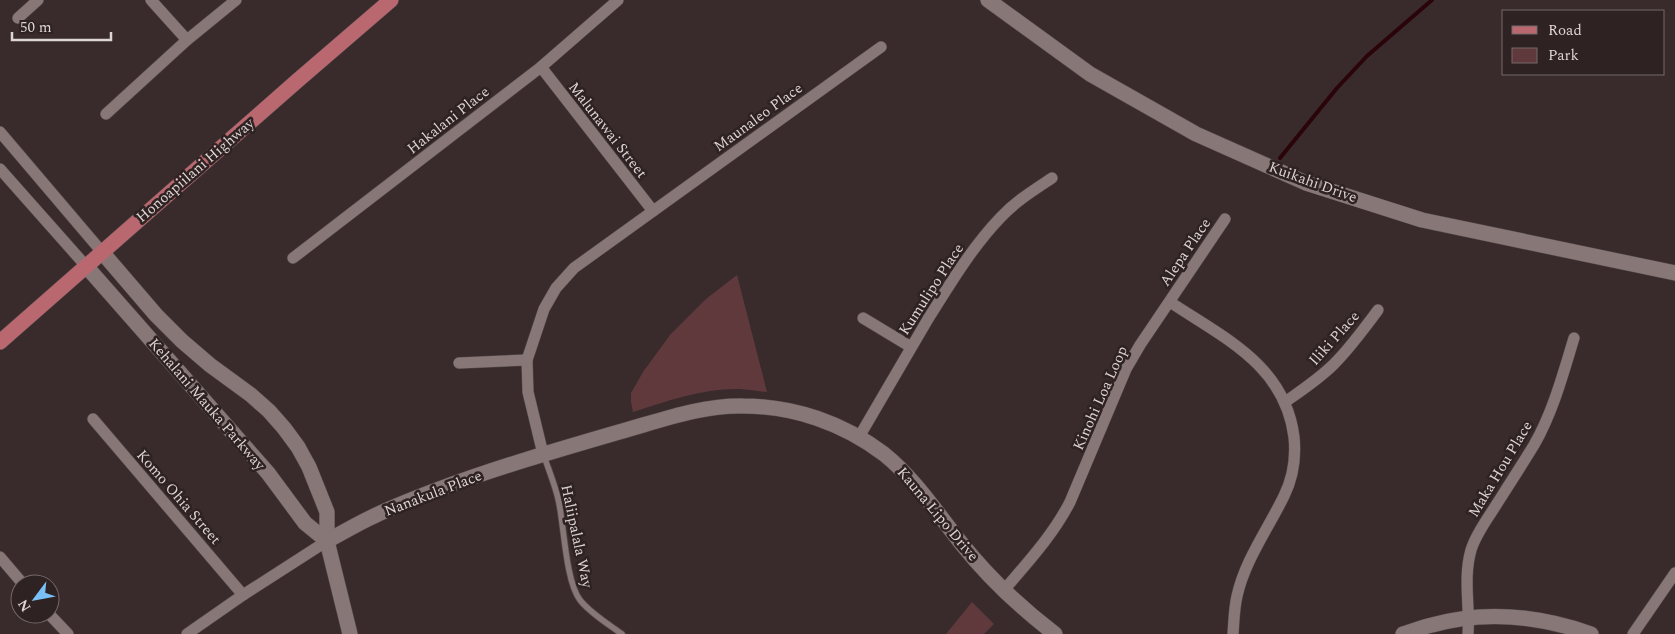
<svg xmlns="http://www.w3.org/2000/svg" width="1675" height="634" font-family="Spectral,serif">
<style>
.green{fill:#60393c}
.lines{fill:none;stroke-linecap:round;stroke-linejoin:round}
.stream{stroke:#2a0409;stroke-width:4}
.service-casing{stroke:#554a4a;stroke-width:7}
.minor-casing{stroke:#554a4a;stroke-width:12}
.tertiary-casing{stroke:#554a4a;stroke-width:16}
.primary-casing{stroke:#554a4a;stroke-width:16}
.service{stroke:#877;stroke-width:5.5}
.minor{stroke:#877;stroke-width:11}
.tertiary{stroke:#877;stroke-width:15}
.primary{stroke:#ba6870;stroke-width:15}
.labels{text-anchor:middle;stroke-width:5;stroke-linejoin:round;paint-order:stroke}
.street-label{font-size:15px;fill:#ddd4d4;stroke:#2f2222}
</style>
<rect width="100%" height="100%" fill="#392b2c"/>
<!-- green -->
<g class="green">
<path d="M 737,275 L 767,392 C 758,391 749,390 740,389 C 704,388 667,401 633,412 L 631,402 L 631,393 L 643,372 L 670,335 L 706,299 Z"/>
<polygon points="972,602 994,624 984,634 946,634"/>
</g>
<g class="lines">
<!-- stream -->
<polyline class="stream" points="1280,158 1337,88 1367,56 1432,0"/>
<!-- service casing -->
<g class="service-casing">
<path id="service" d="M 544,456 C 549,471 556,487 559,503 C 564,527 566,582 580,600 C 590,613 608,624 622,634"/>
</g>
<!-- minor casing -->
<g class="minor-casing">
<g id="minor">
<polyline points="151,0 187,40"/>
<polyline points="18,18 38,0"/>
<polyline points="541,67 653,211"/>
<polyline points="106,114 187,40 236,0"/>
<polyline points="0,132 102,252"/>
<polyline points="0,169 86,266"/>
<polyline points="293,258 541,67 618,0"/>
<path d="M 1170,302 C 1224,338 1285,365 1294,437 C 1296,457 1293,478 1284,496 C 1268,529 1245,560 1237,596 C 1234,609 1234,621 1233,634"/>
<polyline points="863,318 911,347"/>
<polyline points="459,363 527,360"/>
<path d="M 1285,402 C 1302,390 1319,379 1334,364 C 1350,348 1364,329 1378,310"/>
<polyline points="93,419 243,595"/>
<path d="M 859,437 C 882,398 905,358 928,319 C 950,284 972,247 1001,217 C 1016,201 1034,190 1052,178"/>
<polyline points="543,454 528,392 527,360 544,309 556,288 574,268 881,47"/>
<polyline points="0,557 23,584"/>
<path d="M 1004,590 C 1028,562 1053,535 1070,502 L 1126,369 L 1140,345 L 1225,219"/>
<polyline points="49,614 68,634"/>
<polyline points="187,634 243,595 327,541"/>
<path d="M 1468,634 C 1470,606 1463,578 1471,550 C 1475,537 1483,525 1491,513 C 1505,491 1520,468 1534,445 C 1553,412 1563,374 1574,338"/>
<polyline points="1633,634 1675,573"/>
</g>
</g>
<!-- tertiary casing -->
<g class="tertiary-casing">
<g id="tertiary">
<polyline points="988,0 1090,74 1196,134 1306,183 1422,220 1675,273"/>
<polyline points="102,252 156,315 182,341 210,365 251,395 269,411 284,428 298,447 309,467 327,512 327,541 350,634"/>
<polyline points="86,266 268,473 305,523 327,541"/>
<path d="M 327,541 C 342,533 357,524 372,517 C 392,507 413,499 434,491 C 495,468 557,450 619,432 C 659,421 701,405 743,406 C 794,406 843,423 884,454 C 915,479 937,513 961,543 C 988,577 1021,608 1055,634"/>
<path d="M 1403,634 C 1413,631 1422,627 1432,625 C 1486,610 1540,616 1591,634"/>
</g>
</g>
<!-- primary casing -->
<g class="primary-casing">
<polyline id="primary" points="0,342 297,81 391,0"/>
</g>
<!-- service -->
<use href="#service" class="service"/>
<!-- minor -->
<use href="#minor" class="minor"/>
<!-- tertiary -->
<use href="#tertiary" class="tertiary"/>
<!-- primary -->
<use href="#primary" class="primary"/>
</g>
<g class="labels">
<!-- street labels -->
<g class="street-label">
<text transform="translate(758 117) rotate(-36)" y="5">Maunaleo Place</text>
<text transform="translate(448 120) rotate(-38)" y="5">Hakalani Place</text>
<text transform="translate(608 130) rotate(52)" y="5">Malunawai Street</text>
<text transform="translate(195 170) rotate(-41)" y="5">Honoapiilani Highway</text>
<text transform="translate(1313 182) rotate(20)" y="5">Kuikahi Drive</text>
<text transform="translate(1185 252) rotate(-56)" y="5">Alepa Place</text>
<text transform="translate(931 289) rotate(-57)" y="5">Kumulipo Place</text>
<text transform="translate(1334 338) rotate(-48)" y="5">Iliki Place</text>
<text transform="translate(1100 398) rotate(-66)" y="5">Kinohi Loa Loop</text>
<text transform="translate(207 404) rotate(49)" y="5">Kehalani Mauka Parkway</text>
<text transform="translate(1500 469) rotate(-59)" y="5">Maka Hou Place</text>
<text transform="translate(433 493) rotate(-21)" y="5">Nanakula Place</text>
<text transform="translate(179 497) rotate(49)" y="5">Komo Ohia Street</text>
<text transform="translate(938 514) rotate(50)" y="5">Kauna Lipo Drive</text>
<text transform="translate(577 536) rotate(78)" y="5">Haliipalala Way</text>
</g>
</g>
<!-- legend -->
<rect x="1502" y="10" width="162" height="65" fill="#2f2222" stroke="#756969"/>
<rect x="1512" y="26" width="25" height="8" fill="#ba6870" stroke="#756969"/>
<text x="1548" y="35" font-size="15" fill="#ddd4d4">Road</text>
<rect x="1512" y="48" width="25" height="15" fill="#60393c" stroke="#756969"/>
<text x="1548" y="60" font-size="15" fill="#ddd4d4">Park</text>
<!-- north arrow -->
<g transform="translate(35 599) rotate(238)"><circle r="24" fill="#2f2222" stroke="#756969"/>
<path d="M0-4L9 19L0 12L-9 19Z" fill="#79bff8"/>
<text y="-8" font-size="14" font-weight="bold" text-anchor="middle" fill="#ddd4d4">N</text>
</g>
<!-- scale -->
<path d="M12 32v8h99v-8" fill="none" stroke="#ddd4d4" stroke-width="2.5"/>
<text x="20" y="32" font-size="15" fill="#ddd4d4" stroke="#2f2222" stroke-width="4" paint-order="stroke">50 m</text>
</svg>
